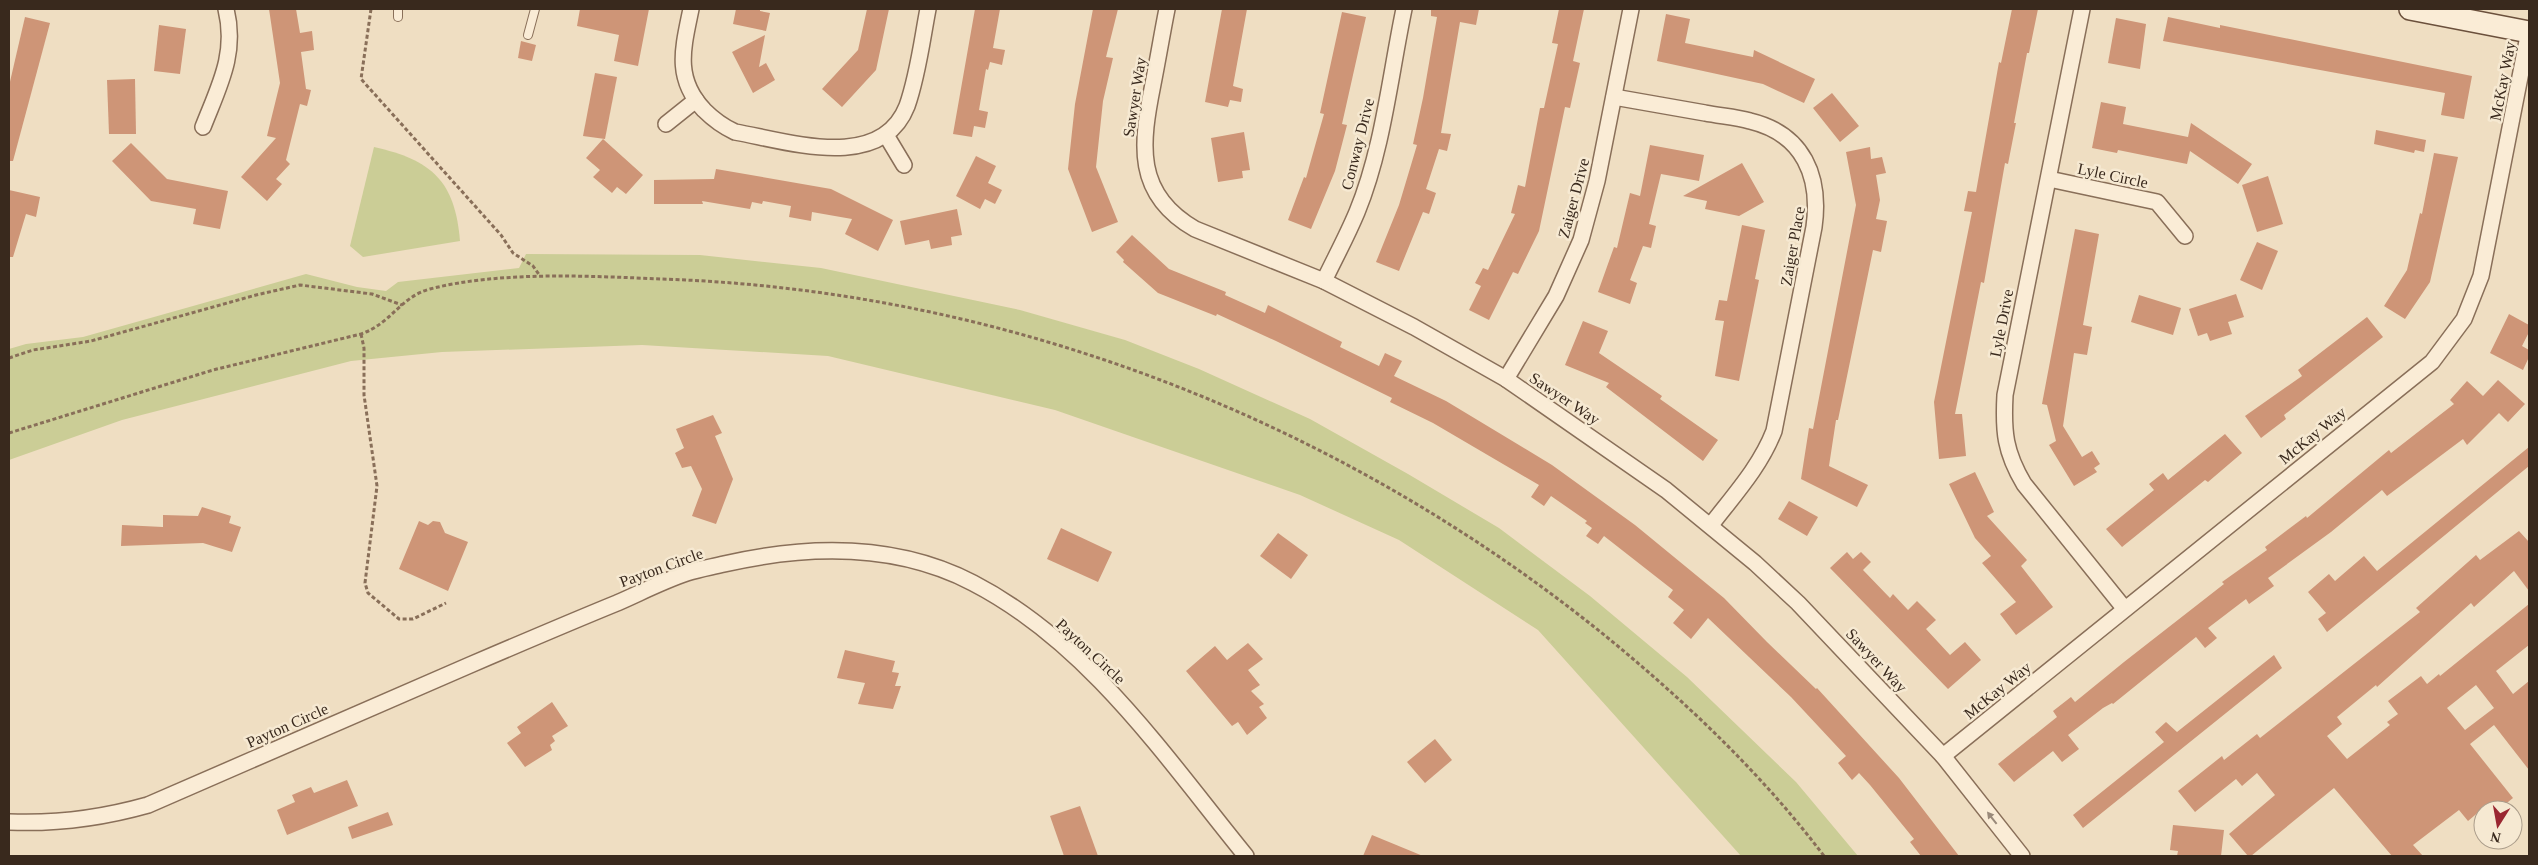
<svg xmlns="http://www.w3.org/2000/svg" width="2538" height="865" font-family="'Times New Roman',serif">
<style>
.green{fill:#cbcd96}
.building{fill:#ce9577;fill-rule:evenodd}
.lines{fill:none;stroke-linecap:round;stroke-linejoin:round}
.lane-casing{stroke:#896f59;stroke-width:10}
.street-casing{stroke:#896f59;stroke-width:18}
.secondary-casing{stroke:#6b503c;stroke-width:24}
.path{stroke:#896f59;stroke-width:3;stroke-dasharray:4 2.5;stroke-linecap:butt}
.lane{stroke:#faecd6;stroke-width:8}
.street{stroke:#faecd6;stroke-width:15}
.secondary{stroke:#faecd6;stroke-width:21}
.oneway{fill:#9a8a7a}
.labels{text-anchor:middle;stroke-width:5;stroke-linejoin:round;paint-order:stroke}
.street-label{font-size:16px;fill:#39291d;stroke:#f6e9d2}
</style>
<rect width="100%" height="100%" fill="#efdec2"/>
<!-- green -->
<g class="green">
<path d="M 374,147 C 432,160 455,181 460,241 L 363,257 L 350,246 Z"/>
<polygon points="526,254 700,255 821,268 1020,310 1125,340 1199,369 1310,419 1408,474 1499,528 1590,596 1687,677 1796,782 1858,856 1741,856 1538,630 1399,540 1300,495 1055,410 828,356 642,345 442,352 351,361 122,420 9,460 9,349 26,344 83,337 306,274 357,287 386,291 398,282 519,268"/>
</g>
<!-- building -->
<g class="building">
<polygon points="269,9 296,9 300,33 312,31 314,50 301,52 306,89 311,90 307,106 300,104 286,160 290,164 276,179 282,184 267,201 241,177 276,138 267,136 280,83"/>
<polygon points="580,9 649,9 638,66 614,61 619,35 577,26"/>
<polygon points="736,9 760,9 760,11 770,13 766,31 733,24"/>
<polygon points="867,9 889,9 876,70 842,107 822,89 858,50"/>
<polygon points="975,9 1000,9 993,48 1005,50 1002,65 990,62 988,70 986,69 979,110 988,112 985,128 974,126 972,137 953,134"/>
<polygon points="1093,9 1118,9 1106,57 1113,58 1103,101 1096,167 1118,222 1092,232 1068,169 1075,104"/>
<polygon points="1222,9 1247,9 1233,86 1243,89 1241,102 1230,100 1228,107 1205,102"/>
<polygon points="1431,9 1479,9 1476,25 1460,22 1441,133 1451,134 1447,151 1439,149 1426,189 1436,193 1429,214 1423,212 1399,271 1376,262 1399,205 1417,145 1413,144 1423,98 1437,17 1431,16"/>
<polygon points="1559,9 1584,9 1573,61 1580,63 1570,108 1565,107 1539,231 1518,274 1513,272 1489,320 1469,310 1481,286 1475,283 1483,268 1488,270 1515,214 1511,213 1518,185 1525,187 1540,108 1544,108 1558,44 1552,43"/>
<polygon points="2012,9 2038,9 2029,53 2027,53 2014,123 2016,123 2008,164 2005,163 1984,283 1981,282 1955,414 1962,414 1966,456 1939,459 1934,402 1972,212 1964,211 1968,191 1976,192 1999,62 2001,63"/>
<polygon points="1342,12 1366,17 1342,124 1347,125 1335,171 1311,229 1288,220 1304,177 1306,178 1324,114 1320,113"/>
<polygon points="1666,14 1690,19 1685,43 1753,57 1754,50 1815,79 1804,103 1763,84 1657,61"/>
<polygon points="25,17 50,23 13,161 9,161 9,86"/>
<polygon points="2168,17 2220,28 2220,25 2472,76 2464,119 2441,115 2445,93 2163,41"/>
<polygon points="2116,18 2146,24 2140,69 2108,63"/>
<polygon points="159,25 186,29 180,74 154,71"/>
<polygon points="765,35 759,67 766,63 775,80 753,93 732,52"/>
<polygon points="521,41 536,45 532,61 518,58"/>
<polygon points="595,73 617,77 605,139 583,136"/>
<polygon points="135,79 136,134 109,134 107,80"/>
<polygon points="1832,93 1859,126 1840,142 1813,108"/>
<polygon points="2101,102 2126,107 2123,124 2188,137 2191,123 2252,164 2238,184 2190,151 2187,164 2118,150 2117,153 2092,148"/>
<polygon points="2376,130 2426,140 2424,152 2415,150 2414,153 2374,144"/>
<polygon points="1244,132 1250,170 1242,171 1243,178 1218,182 1211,138"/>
<polygon points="603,139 643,175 626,194 617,187 612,193 593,177 600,170 586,158"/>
<polygon points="131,143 167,179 228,191 220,229 193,224 196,209 151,201 112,161"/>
<polygon points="1650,145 1704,155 1699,181 1661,174 1649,224 1656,226 1651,248 1643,246 1630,280 1637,283 1630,304 1598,292 1614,247 1617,248 1630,193 1640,196"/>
<polygon points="1870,147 1871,159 1882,157 1886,173 1876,175 1880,200 1876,219 1887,221 1881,252 1873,250 1838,420 1836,420 1829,466 1868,485 1857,507 1801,479 1809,428 1813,429 1856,205 1846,152"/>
<polygon points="2434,153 2458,157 2430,282 2405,319 2384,306 2407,270 2420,213 2422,214"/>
<polygon points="976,156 996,166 988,183 1002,190 995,204 985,199 980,209 956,196"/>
<polygon points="1742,163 1764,202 1739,216 1705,209 1707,201 1683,196"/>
<polygon points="716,169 831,189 893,220 878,251 845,234 852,219 812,212 811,221 789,217 791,206 763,201 762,204 752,202 750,209 702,201 703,204 654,204 654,180 714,179"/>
<polygon points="2268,176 2283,224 2257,232 2242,185"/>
<polygon points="9,190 40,197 36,217 26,214 13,257 9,257"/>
<polygon points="957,209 962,235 951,237 952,245 931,249 929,240 905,245 900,221"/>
<polygon points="1742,225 1765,230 1755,279 1759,280 1739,381 1715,376 1724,321 1715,320 1719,300 1727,301"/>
<polygon points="2075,229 2099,234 2083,325 2092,327 2087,355 2074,353 2063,426 2082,457 2092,451 2100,464 2094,468 2097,472 2074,486 2049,445 2056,441 2047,405 2042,404"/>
<polygon points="1132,235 1169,269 1226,292 1225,295 1265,313 1268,305 1342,342 1340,347 1379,366 1385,353 1402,361 1394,376 1446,401 1552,465 1635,525 1724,598 1767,642 1816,689 1817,688 1899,778 1959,856 1921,856 1910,842 1914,839 1870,785 1859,773 1852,780 1838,763 1846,756 1791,697 1708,618 1691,639 1673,623 1684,610 1668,597 1673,590 1604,536 1598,544 1586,536 1592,528 1585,523 1587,521 1551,496 1544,506 1531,497 1539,485 1433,423 1390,402 1392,398 1276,341 1217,314 1216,316 1158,293 1123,262 1124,260 1116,252"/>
<polygon points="2257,242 2278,251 2262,290 2240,280"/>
<polygon points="2236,294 2244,317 2228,322 2232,334 2210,341 2207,333 2198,336 2189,309"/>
<polygon points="2139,295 2181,308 2173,335 2131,322"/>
<polygon points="2509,314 2529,325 2529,332 2522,346 2529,350 2529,357 2523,370 2490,353"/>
<polygon points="2367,317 2383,337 2284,415 2286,419 2261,438 2245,416 2302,376 2298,370"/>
<polygon points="1583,321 1608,331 1599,353 1662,396 1660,399 1718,440 1703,461 1606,387 1609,383 1565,365"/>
<polygon points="2498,380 2525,404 2508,422 2499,413 2467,445 2463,439 2387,496 2382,490 2331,532 2268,578 2274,586 2249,604 2246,599 2208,628 2217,638 2205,648 2196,637 2113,704 2112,703 2103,708 2068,735 2079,749 2062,762 2053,751 2014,782 1998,764 2057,717 2053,711 2071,697 2075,702 2124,662 2224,584 2222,582 2267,550 2265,547 2306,516 2307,518 2389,450 2391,453 2454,404 2450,400 2467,381 2483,396"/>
<polygon points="713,415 722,433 715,436 733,479 716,524 692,516 702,489 691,466 682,468 675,453 684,448 676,429"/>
<polygon points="2225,434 2242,453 2208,482 2205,480 2122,547 2106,529 2154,490 2149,484 2163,473 2168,480"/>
<polygon points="2529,447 2529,466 2327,632 2318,619 2326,613 2308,592 2329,574 2335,581 2364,556 2377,571"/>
<polygon points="1975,472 1994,512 1987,516 2027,560 2021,566 2053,607 2016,635 2000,614 2016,602 1982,563 1991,556 1975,538 1949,484"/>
<polygon points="1789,501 1818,517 1807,536 1778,519"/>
<polygon points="202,507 231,516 229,523 241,527 232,552 203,543 121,546 122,525 163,527 163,515 198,516"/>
<polygon points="419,521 428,525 433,521 440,522 445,533 468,542 448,591 399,569"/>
<polygon points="1061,528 1112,552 1098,582 1047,559"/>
<path d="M 2519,531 L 2529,542 L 2529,591 L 2514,571 L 2474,607 L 2471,603 L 2377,687 L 2376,685 L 2337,717 L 2342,724 L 2327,736 L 2347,759 L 2390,725 L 2387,722 L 2398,714 L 2388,701 L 2421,676 L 2427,684 L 2439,674 L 2440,676 L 2529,604 L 2529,645 L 2496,671 L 2513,694 L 2529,681 L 2529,770 L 2494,725 L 2470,744 L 2513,798 L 2498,810 L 2481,810 L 2468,821 L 2459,810 L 2413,845 L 2423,856 L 2392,856 L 2334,788 L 2251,856 L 2248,856 L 2229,834 L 2275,795 L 2257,773 L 2242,786 L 2236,779 L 2195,812 L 2178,791 L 2222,756 L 2224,760 L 2257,734 L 2260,738 L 2420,612 L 2416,608 L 2476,555 L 2480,560 ZM 2476,685 L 2494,708 L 2465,730 L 2447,708 Z"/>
<polygon points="1278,533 1308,555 1291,579 1260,556"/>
<polygon points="1847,552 1853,559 1861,552 1871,562 1863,570 1890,598 1893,594 1908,610 1917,601 1936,620 1926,629 1950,655 1965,642 1981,660 1948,689 1830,568"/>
<polygon points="1248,643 1263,659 1248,670 1260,685 1251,691 1264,704 1259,707 1267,718 1247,735 1238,722 1232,726 1186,671 1215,646 1227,660"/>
<polygon points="845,650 895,661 892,672 899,673 895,686 901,686 893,709 858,704 865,683 837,678"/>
<polygon points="2274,655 2282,668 2083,828 2073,815 2164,742 2155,732 2166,722 2177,732"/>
<polygon points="552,702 568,726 552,736 555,741 550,745 552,750 525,767 507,743 521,733 517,727"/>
<polygon points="1435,739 1452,760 1425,783 1407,762"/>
<polygon points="347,780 358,806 287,835 277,810 295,802 292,795 311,787 314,793"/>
<polygon points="1080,806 1098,856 1064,856 1050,816"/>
<polygon points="388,812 393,825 352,839 348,827"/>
<polygon points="2173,825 2224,830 2221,856 2177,856 2178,851 2170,850"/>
<polygon points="1372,835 1423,856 1363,856"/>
</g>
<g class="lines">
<!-- lane casing -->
<g class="lane-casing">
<g id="lane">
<polyline points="398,9 398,17"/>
<polyline points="528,35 535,9"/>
</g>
</g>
<!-- street casing -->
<g class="street-casing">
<g id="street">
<path d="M 691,9 C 683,48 674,78 704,110 C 714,120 722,126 735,132 C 787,141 881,173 907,106 C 918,75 922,40 928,9"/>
<path d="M 1167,9 C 1162,34 1158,59 1153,84 C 1141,144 1134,194 1195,229 L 1324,281 L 1414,327 L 1506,379 L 1666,490 L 1755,563 L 1798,603 L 1943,756 L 2022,856"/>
<path d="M 2082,9 L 2005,395 C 2003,432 2005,452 2024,484 L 2124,608"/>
<path d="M 1614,97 C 1644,102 1675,108 1705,113 C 1720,116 1736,117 1750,121 C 1804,134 1821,177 1814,227 L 1774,431 C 1760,467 1734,495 1711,525"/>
<polyline points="666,124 696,100"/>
<path d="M 203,127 C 219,86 237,54 226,9"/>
<polyline points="886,135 904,165"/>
<polyline points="2049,179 2157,202 2185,236"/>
<path d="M 1324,281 C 1335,258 1347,236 1357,212 C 1383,149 1390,76 1404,9"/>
<polyline points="1506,379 1556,296 1581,240 1597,181 1631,9"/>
<polyline points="1943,756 2432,362 2464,319 2481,276 2529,31"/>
<path d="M 9,822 C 56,824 102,818 148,805 C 255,758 362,711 470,665 C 519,644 568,623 617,603 C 640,593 663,581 687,573 C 699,569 712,567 724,564 C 807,545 896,543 973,583 C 1089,643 1166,758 1246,856"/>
</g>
</g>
<!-- secondary casing -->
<g class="secondary-casing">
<polyline id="secondary" points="2410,9 2529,32"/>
</g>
<!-- path -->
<g class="path">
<polyline points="371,9 361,79 501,235 513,253 533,266 540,276"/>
<polyline points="361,334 364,348 364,395 377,486 365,583 368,593 399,619 413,619 446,603"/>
<polyline points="9,358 33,350 91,341 256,295 300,285 372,294 402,305"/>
<path d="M 9,433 L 213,370 L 361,334 C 392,323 400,297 430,289 C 500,271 589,276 661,279 C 1006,290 1341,421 1608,638 C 1687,703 1762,774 1824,856"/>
</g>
<!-- lane -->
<use href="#lane" class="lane"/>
<!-- street -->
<use href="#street" class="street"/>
<!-- secondary -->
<use href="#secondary" class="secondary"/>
</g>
<!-- one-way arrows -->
<defs><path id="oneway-solid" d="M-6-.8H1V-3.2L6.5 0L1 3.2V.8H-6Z" transform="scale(1.25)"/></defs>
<use class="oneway" href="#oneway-solid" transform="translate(1992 818) rotate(-128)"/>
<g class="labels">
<!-- street labels -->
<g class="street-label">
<text transform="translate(2502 81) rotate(-79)" y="6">McKay Way</text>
<text transform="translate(1134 97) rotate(-81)" y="6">Sawyer Way</text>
<text transform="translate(1357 144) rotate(-76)" y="6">Conway Drive</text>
<text transform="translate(2113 175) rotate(12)" y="6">Lyle Circle</text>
<text transform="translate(1573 198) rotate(-75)" y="6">Zaiger Drive</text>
<text transform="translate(1792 246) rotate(-80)" y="6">Zaiger Place</text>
<text transform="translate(2001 323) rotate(-79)" y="6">Lyle Drive</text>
<text transform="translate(1565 398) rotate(34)" y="6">Sawyer Way</text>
<text transform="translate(2312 435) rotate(-39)" y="6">McKay Way</text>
<text transform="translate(661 567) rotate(-20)" y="6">Payton Circle</text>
<text transform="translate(1091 651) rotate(43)" y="6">Payton Circle</text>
<text transform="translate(1877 660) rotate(47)" y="6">Sawyer Way</text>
<text transform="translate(1997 690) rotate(-39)" y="6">McKay Way</text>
<text transform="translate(287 725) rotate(-24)" y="6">Payton Circle</text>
</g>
</g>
<!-- border -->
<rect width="2538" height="865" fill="none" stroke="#39291d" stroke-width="20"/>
<!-- north arrow -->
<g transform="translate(2498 825) rotate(191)"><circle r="24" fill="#f6e9d2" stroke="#aa9c8a"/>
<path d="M0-4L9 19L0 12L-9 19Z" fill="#9a2731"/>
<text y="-8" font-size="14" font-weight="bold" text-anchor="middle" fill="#39291d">N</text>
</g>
</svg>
